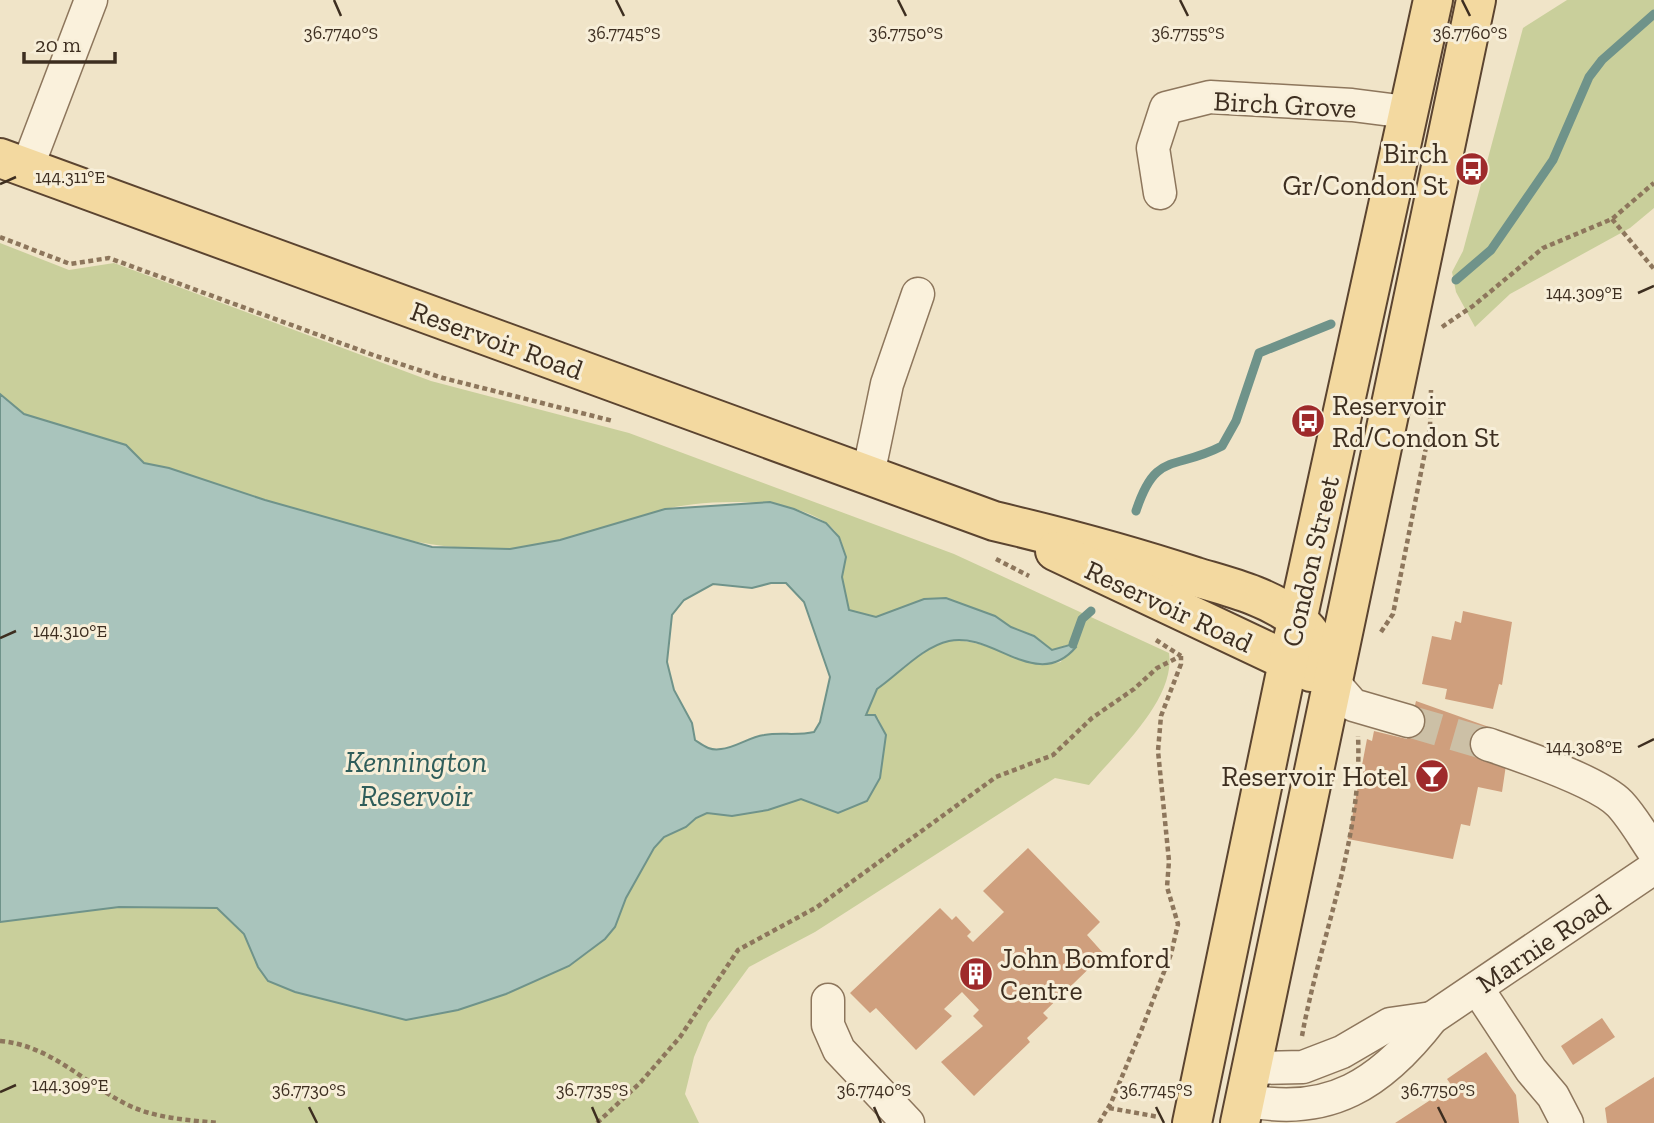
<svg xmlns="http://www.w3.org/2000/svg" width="1654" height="1123" font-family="'Zilla Slab',serif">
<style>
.green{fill:#c9cf9b}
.water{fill:#a9c4bc;stroke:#6f938a;stroke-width:2;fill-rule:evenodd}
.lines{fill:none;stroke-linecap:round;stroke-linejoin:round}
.stream{stroke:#6f938a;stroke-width:9}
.building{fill:#cf9f7d}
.minor-tunnel{stroke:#ccc0a6;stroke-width:32;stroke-dasharray:32 16;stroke-linecap:butt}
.minor-casing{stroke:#8d765c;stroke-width:35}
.major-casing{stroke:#5b4430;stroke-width:42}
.path{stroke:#8d765c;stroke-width:4.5;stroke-dasharray:5 3.5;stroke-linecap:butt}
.minor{stroke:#faf1dc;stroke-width:32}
.major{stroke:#f3d9a0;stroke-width:38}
.ticks{fill:none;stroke:#3d2e20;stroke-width:2.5}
.labels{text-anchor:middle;stroke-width:6;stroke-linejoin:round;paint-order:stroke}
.street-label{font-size:28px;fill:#3d2e20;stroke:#f7eed8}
.poi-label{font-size:28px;fill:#3d2e20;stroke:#f7eed8;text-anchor:end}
.water-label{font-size:30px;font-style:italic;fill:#2f5d5a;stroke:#f7eed8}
.ticks-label{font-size:18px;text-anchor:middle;fill:#3d2e20;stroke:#f7eed8;stroke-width:6;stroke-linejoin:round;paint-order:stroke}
</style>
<rect width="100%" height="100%" fill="#f0e4c8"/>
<!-- green -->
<g class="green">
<polygon points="1567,0 1654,0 1654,208 1630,228 1510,294 1475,327 1456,292 1452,272 1463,251 1523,28"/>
<path d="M 0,243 L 69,270 L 114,263 L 431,381 L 629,433 L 954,554 L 1169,653 C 1176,699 1118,751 1089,785 L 1055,778 L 815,932 L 749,967 L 708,1023 L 694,1057 L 685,1094 L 699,1123 L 0,1123 L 0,922 L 119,907 L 217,908 L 244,934 L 258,967 L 430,1016 L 507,994 L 569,966 L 589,952 L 615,927 L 626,898 L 654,848 L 664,837 L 686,827 L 696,818 L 707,813 L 732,816 L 768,810 L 801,799 L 838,813 L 867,801 L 880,778 L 886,735 L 878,718 L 866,715 L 877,689 C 897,675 917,653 939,644 C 978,629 1019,671 1061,662 L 1067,645 L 1052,650 L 1034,635 L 1011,627 L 995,616 L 899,611 L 876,617 L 849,610 C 846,600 843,590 842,580 C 841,557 851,541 826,523 C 790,496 703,499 661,510 C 611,524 559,547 507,549 C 398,553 272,502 169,468 L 144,463 L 126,445 L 24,414 L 0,394 Z"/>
</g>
<!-- water -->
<path class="water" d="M 0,394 L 24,414 L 126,445 L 144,463 L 169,468 L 265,500 L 432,547 L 510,549 L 560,540 L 665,509 L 770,502 L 794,509 L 826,523 L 839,537 L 846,557 L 842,577 L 849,610 L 876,617 L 924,599 L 946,598 L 995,616 L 1011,627 L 1034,636 L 1052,650 L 1073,644 L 1076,647 C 1037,693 993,631 949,641 C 922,647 899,674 877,689 L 866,715 L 875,715 L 886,735 L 880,778 L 867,801 L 838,813 L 801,799 L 768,810 L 732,816 L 707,813 L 696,818 L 686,827 L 664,837 L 654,848 L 626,898 L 615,927 L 605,939 L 569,966 L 506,994 L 458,1010 L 406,1020 L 295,992 L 268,981 L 258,967 L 244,934 L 217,908 L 119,907 L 0,922 ZM 771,583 L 786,583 L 804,602 L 830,677 L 820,722 L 814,732 C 797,736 781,732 764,735 C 749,737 735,748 721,749 C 710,751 704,746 695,740 L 692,723 L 674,690 L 667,662 L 672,615 L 684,600 L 713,584 L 752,588 Z"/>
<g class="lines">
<!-- stream -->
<g class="stream">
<polyline points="1456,280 1491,250 1553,160 1589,77 1602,60 1654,14"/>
<path d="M 1136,511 C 1156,450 1174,471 1222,446 L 1236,421 L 1259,353 L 1331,324"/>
<polyline points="1073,644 1082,619 1091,611"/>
</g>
</g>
<!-- building -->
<g class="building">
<polygon points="1463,611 1512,622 1502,685 1499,684 1493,709 1445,699 1447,689 1422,684 1432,636 1451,640 1455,621 1461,623"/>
<polygon points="1416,701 1489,727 1483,758 1506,765 1502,792 1478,787 1470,826 1461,824 1453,859 1348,839 1367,739 1372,741 1374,731 1407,739"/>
<polygon points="1028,848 1100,922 1087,935 1104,954 1043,1013 1048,1018 1027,1038 1030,1042 974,1096 941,1062 983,1026 973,1016 979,1010 962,992 944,1009 952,1016 916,1050 876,1008 870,1013 850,993 940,908 952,920 956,916 971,932 967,936 973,942 1004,912 983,891"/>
<polygon points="1602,1018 1615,1037 1573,1065 1561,1046"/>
<polygon points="1486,1052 1516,1095 1519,1123 1395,1123 1452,1086 1447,1079"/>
<polygon points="1654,1077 1654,1123 1607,1123 1605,1108"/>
</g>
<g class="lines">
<!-- minor-tunnel -->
<polyline class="minor-tunnel" points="1408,721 1487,744"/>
<!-- minor casing -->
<g class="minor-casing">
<g id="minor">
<polyline points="27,168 91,0"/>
<polyline points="1160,193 1153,148 1166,108 1210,97 1352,105 1407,112"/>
<polyline points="868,475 887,384 918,294"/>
<polyline points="1332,681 1353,705 1408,721"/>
<path d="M 1487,744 C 1519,755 1598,781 1620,804 C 1633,818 1643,836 1654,852"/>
<polyline points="1477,988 1531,1070 1553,1096 1567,1123"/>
<polyline points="828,1000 828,1025 839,1050 908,1123"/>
<polyline points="1252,1068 1303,1067 1342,1052 1390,1024 1432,1018"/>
<path d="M 1245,1100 C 1329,1118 1382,1083 1432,1018 L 1654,868"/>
</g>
</g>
<!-- major casing -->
<g class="major-casing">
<g id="major">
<path d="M 0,158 L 994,521 C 1062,537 1129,555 1196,577 C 1229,587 1267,596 1295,618 C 1315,634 1325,657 1332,681"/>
<polyline points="1055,551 1311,672"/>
<polyline points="1192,1123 1288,662 1433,0"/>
<polyline points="1240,1123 1476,0"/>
</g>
</g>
<!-- path -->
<g class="path">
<polyline points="1612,219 1654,269"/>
<polyline points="0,237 70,264 109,258 376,356 443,378 613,421"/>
<polyline points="1442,327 1473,306 1543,248 1612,219 1654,183"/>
<polyline points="996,559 1029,576"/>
<polyline points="1381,632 1393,614 1430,427 1431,390"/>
<polyline points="1156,640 1181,656"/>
<path d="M 1302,1036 C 1320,937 1363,838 1358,736"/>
<path d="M 0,1041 C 49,1045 82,1081 124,1103 C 152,1118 187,1120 218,1123"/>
<polyline points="1109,1108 1159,1117"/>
<polyline points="597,1123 641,1082 680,1037 738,950 817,907 996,777 1053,755 1092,718 1134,689 1157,668 1181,656"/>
<polyline points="1099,1123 1111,1103 1141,1031 1171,954 1178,924 1167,887 1169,861 1158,751 1161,716 1181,664 1181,656"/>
</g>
<!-- minor -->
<use href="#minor" class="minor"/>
<!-- major -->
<use href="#major" class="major"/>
</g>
<!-- ticks -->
<path class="ticks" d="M 334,0 L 341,16M 616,0 L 624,16M 898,0 L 906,16M 1180,0 L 1188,16M 1462,0 L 1470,16M 0,184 L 16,177M 1638,293 L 1654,286M 0,638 L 16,631M 1638,747 L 1654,739M 0,1092 L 16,1085M 309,1107 L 317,1123M 592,1107 L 599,1123M 874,1107 L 881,1123M 1156,1107 L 1164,1123M 1438,1107 L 1446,1123"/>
<!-- icons -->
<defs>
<g id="bus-disc" transform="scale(1.75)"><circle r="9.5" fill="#9e2a2b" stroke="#f7eed8"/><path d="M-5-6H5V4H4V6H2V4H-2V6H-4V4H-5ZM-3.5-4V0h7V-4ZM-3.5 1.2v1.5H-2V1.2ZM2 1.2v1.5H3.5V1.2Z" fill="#fff"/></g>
<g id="bar-disc" transform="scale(1.75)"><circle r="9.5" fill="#9e2a2b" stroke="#f7eed8"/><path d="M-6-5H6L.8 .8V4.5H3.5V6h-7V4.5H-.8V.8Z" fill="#fff"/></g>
<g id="building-disc" transform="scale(1.75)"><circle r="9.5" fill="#9e2a2b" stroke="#f7eed8"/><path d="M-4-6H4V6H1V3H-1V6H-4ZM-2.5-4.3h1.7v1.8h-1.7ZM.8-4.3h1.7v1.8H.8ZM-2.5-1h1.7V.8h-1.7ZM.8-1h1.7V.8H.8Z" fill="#fff"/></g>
</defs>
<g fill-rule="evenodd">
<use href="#bus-disc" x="1472" y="169"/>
<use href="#bus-disc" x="1308" y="421"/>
<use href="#bar-disc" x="1432" y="776"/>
<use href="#building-disc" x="976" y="974"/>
</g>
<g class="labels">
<!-- street labels -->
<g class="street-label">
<text transform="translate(1285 104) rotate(3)" y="10">Birch Grove</text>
<text transform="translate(497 340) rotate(20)" y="10">Reservoir Road</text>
<text transform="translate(1310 561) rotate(-77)" y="10">Condon Street</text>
<text transform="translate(1169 606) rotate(25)" y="10">Reservoir Road</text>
<text transform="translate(1543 943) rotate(-34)" y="10">Marnie Road</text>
</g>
<!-- poi labels -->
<g class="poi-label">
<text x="1448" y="163">Birch<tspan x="1448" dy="32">Gr/Condon St</tspan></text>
<text x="1332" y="415" text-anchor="start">Reservoir<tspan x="1332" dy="32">Rd/Condon St</tspan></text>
<text x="1408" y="786">Reservoir Hotel</text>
<text x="1000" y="968" text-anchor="start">John Bomford<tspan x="1000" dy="32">Centre</tspan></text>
</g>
<!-- water labels -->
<g class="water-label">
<text x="416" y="772">Kennington<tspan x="416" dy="34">Reservoir</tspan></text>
</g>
</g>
<g class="ticks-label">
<text x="341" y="39">36.7740°S</text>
<text x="624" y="39">36.7745°S</text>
<text x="906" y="39">36.7750°S</text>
<text x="1188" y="39">36.7755°S</text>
<text x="1470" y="39">36.7760°S</text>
<text x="70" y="183">144.311°E</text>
<text x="1584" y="299">144.309°E</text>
<text x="70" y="637">144.310°E</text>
<text x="1584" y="753">144.308°E</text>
<text x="70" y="1091">144.309°E</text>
<text x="309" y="1096">36.7730°S</text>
<text x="592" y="1096">36.7735°S</text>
<text x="874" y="1096">36.7740°S</text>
<text x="1156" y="1096">36.7745°S</text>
<text x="1438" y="1096">36.7750°S</text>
</g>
<!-- scale -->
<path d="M24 52v10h91v-10" fill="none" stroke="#3d2e20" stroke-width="3.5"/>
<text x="35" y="52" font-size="21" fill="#3d2e20" stroke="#f7eed8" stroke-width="5" paint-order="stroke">20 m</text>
</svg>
